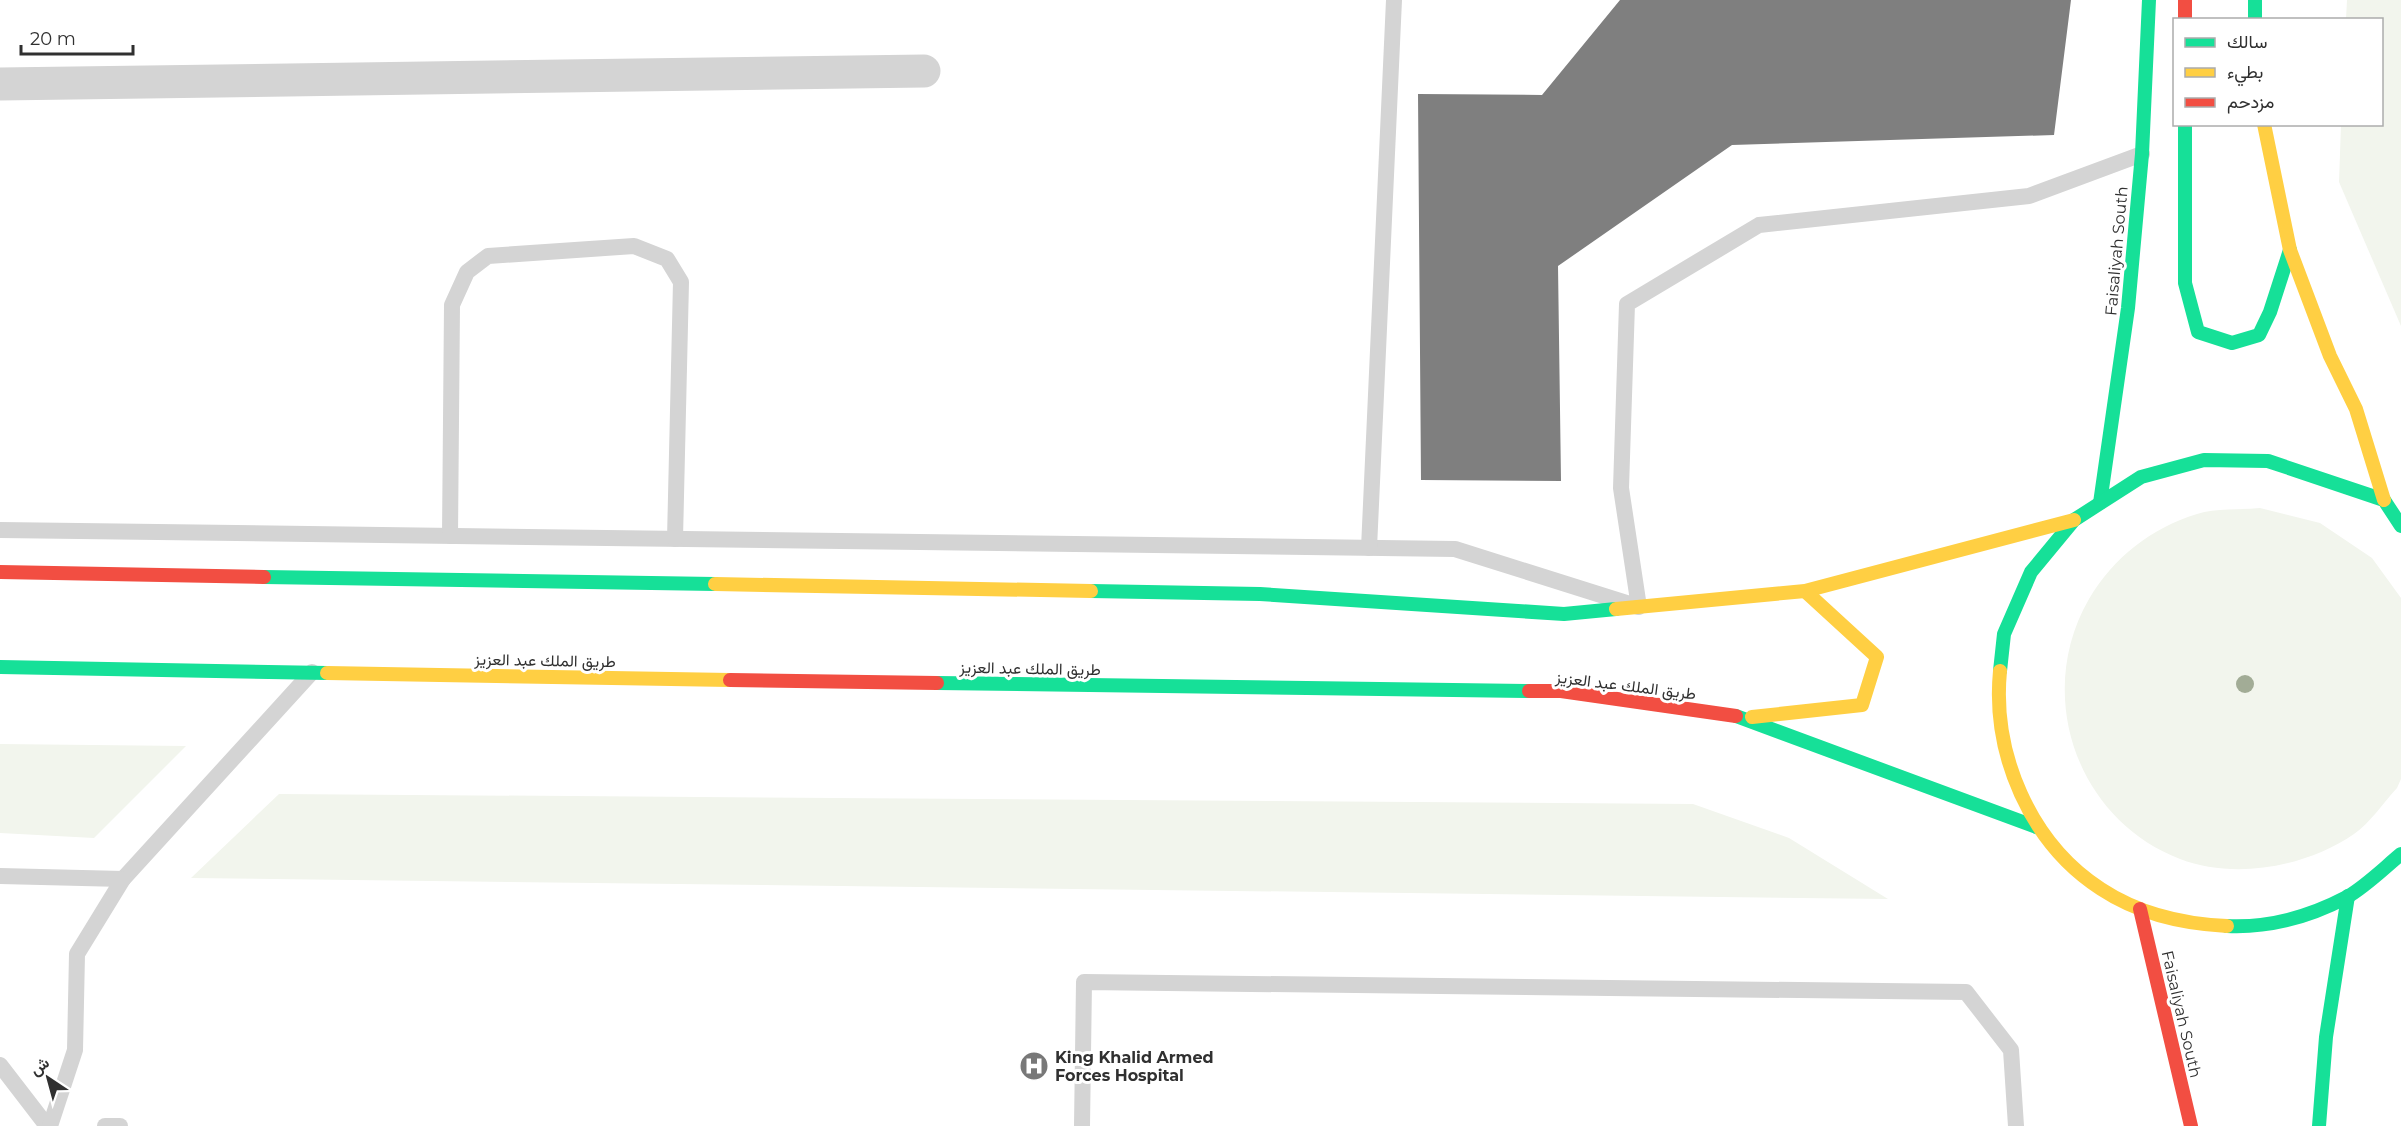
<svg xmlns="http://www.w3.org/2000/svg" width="2401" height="1126" font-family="Montserrat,Vazirmatn,sans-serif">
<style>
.green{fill:#f2f5ed}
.building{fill:#7f7f7f}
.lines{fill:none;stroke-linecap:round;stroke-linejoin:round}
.lane{stroke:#d4d4d4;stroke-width:16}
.street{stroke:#d4d4d4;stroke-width:33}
.fast{stroke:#16e098;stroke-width:14}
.slow{stroke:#ffcf43;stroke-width:14}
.jam{stroke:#f24e42;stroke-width:14}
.tree{fill:#a2ac96}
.labels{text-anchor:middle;stroke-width:6;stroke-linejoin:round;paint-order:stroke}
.street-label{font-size:16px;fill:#303030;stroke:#fff}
.poi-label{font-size:16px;font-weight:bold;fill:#303030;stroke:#fff;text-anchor:start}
</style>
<rect width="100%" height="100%" fill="#fff"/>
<!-- green -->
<g class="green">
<polygon points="2347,0 2401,0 2401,326 2339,182 2341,125 2382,124 2382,20 2346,19"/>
<path d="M 2260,508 L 2320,523 L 2372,558 L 2401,598 L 2401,779 L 2397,788 C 2384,802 2370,823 2354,834 C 2306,867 2235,880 2180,859 C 2076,819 2034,694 2089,599 C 2113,558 2151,528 2197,514 C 2216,508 2240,510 2260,508 Z"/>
<polygon points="0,744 186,746 94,838 0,833"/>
<polygon points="279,794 1693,804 1789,838 1888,899 191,878"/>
</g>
<!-- building -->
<polygon class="building" points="1620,0 2071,0 2054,135 1732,145 1558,266 1561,481 1421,480 1418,94 1542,95"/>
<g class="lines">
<!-- lane -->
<g class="lane">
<polyline points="0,530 1455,549 1639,607 1621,488 1627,304 1759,225 2029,196 2142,154"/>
<polyline points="450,536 452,305 467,272 488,256 634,246 667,259 681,282 675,539"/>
<polyline points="1369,548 1394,0"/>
<polyline points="0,876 123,879 312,672"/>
<polyline points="0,1065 47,1126"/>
<polyline points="50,1126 75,1050 77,954 123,879"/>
<polyline points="105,1126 120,1126"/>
<polyline points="1082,1126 1084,982 1966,992 2011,1050 2016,1126"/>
</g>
<!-- street -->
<polyline class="street" points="0,84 924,71"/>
<!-- fast -->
<g class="fast">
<polyline points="2255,0 2255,20"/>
<polyline points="2185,124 2185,283 2198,332 2232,343 2259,335 2270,312 2290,250"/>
<polyline points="2100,503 2128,308 2142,154 2149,0"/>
<polyline points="264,577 715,584"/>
<polyline points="1091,591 1260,594 1564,614 1616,609"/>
<polyline points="0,667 327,673"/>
<polyline points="2000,671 2004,634 2031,572 2074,520 2141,477 2204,460 2268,461 2384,500 2401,526"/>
<polyline points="937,683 1529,691"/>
<polyline points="1736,716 2039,828"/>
<path d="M 2227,926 C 2269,928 2311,916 2347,897 C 2366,886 2384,868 2401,854"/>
<polyline points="2319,1126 2326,1037 2348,896"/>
</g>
<!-- slow -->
<g class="slow">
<polyline points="2264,124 2290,250 2330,356 2356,409 2384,500"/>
<polyline points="715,584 1091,591"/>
<polyline points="1616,609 1805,591 2074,520"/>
<path d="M 2000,671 C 1992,754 2030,843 2101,889 C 2139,914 2184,924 2227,926"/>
<polyline points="327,673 730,680"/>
<polyline points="1752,717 1862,705 1877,657 1805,591"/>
</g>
<!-- jam -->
<g class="jam">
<polyline points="2185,0 2185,20"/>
<polyline points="0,572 264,577"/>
<polyline points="730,680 937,683"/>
<polyline points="1529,691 1561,691 1736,716"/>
<polyline points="2140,909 2191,1126"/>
</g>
</g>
<!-- trees -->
<circle class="tree" cx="2245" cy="684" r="9"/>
<!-- icons -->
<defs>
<g id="hospital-disc" transform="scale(1.5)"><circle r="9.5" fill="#787878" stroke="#fff"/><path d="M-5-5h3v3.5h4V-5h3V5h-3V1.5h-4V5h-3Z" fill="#fff"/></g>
</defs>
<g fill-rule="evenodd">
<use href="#hospital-disc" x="1034" y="1066"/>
</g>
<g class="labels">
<!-- street labels -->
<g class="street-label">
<text transform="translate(2116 251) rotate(-85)" y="6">Faisaliyah South</text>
<text transform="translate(545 660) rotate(1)" y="6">طريق الملك عبد العزيز</text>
<text transform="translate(1030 668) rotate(1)" y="6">طريق الملك عبد العزيز</text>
<text transform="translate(1626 685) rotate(7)" y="6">طريق الملك عبد العزيز</text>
<text transform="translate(2182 1014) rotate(77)" y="6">Faisaliyah South</text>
</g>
<!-- poi labels -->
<g class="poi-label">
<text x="1055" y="1063">King Khalid Armed<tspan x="1055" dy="18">Forces Hospital</tspan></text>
</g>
</g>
<!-- legend -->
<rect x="2173" y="18" width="210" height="108" fill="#ffffff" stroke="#acacac" stroke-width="1.5"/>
<rect x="2185" y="38" width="30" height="9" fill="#16e098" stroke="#acacac" stroke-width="1.5"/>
<text x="2227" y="48" font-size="18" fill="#303030">سالك</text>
<rect x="2185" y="68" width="30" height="9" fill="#ffcf43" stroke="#acacac" stroke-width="1.5"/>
<text x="2227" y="78" font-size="18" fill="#303030">بطيء</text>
<rect x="2185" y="98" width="30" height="9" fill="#f24e42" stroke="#acacac" stroke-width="1.5"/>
<text x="2227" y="108" font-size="18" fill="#303030">مزدحم</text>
<!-- north arrow -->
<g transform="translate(48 1078) rotate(324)" stroke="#ffffff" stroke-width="4.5" paint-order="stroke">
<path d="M0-4.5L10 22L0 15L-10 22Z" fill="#303030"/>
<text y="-9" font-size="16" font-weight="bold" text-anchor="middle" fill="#303030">ش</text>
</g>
<!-- scale -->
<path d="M21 45v9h112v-9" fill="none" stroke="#303030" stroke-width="3"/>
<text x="30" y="45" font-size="18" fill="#303030" stroke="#ffffff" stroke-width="4.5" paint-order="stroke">20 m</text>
</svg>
